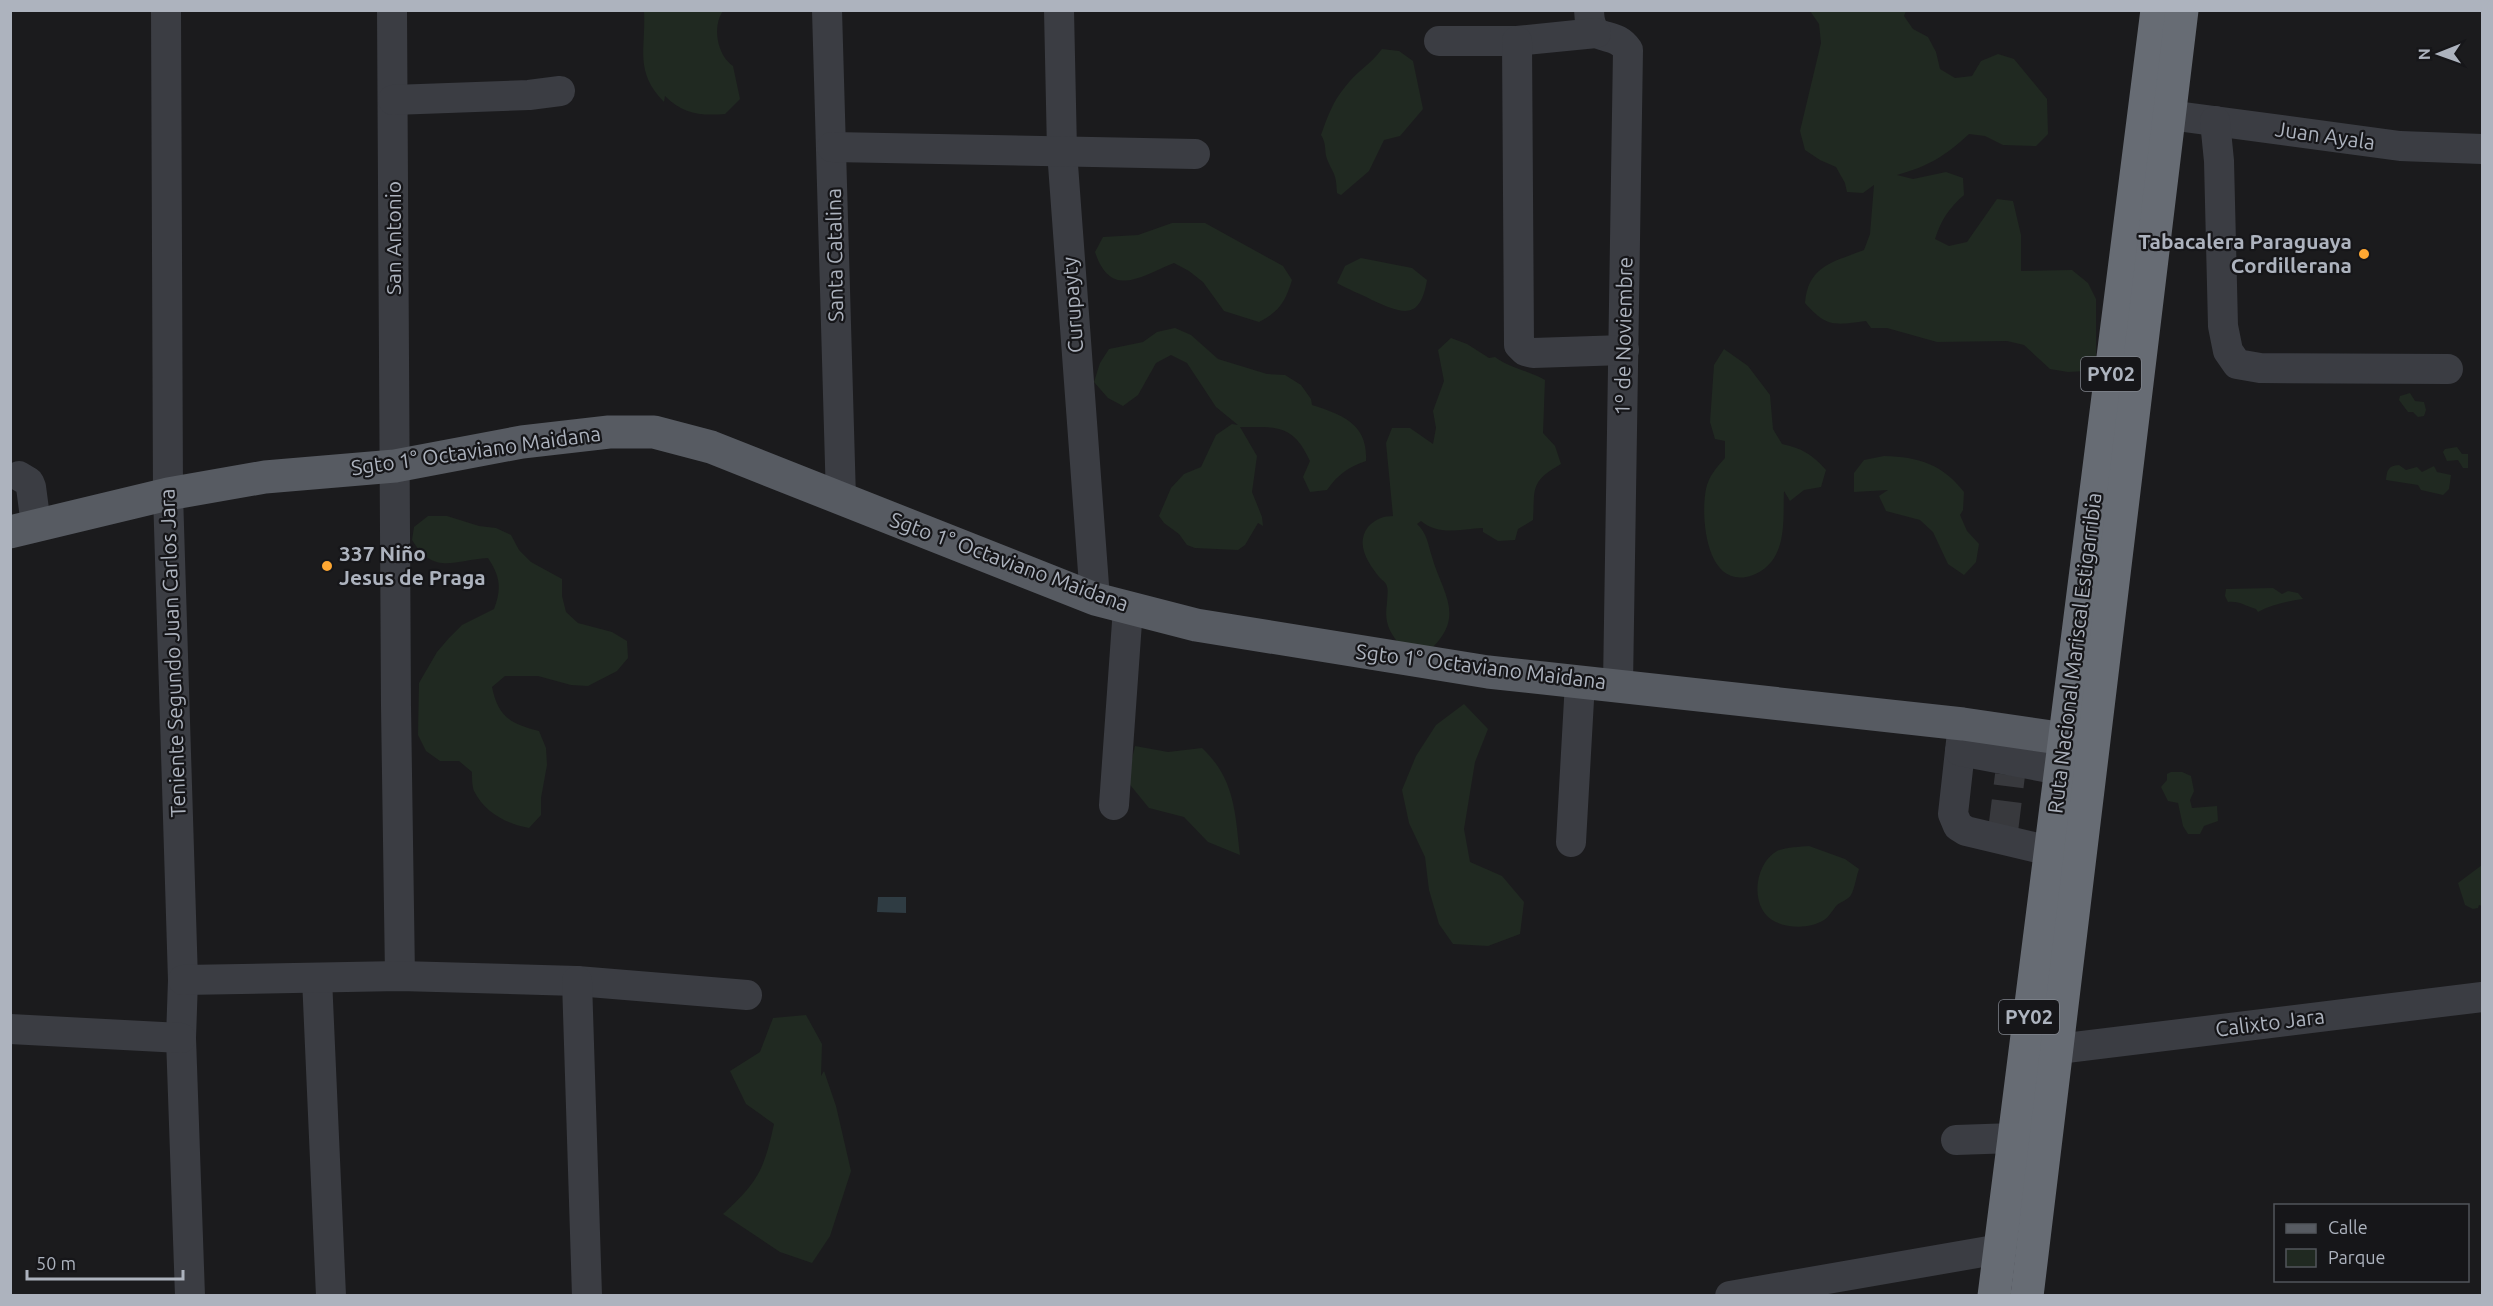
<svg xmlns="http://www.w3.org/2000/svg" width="2493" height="1306" font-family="Ubuntu,sans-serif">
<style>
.green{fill:#202921}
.water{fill:#2f3c43}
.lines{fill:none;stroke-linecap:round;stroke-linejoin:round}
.minor-tunnel{stroke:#38393d;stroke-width:30;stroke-dasharray:30 15;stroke-linecap:butt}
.minor{stroke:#3b3d43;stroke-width:30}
.major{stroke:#575b62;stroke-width:33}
.highway{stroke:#676c74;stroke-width:33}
.poi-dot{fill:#fea732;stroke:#161619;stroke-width:2}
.labels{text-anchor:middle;stroke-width:4.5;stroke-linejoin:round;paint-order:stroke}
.shield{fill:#161619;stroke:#80848c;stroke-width:1.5}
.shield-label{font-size:20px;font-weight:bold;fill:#adb3be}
.street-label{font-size:21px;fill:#adb3be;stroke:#161619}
.poi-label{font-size:21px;font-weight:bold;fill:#adb3be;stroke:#161619;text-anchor:end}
</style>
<rect width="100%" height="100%" fill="#1b1b1d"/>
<!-- green -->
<g class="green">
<path d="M 644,11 L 723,11 C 712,26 717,55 733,66 L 740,99 L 725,114 C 700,116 683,114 665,96 L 664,102 C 634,71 646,50 644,11 Z"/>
<path d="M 1810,11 L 1906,11 L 1904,16 L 1913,29 L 1928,37 L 1936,52 L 1940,69 L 1955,78 L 1972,76 L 1981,61 L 1998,54 L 2014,59 L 2047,99 L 2048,134 L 2036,146 L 2003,145 L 1985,136 L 1969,134 C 1945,156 1929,166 1897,175 L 1913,179 L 1946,172 L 1963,178 L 1964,195 C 1949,208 1941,220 1935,239 L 1949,246 L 1967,242 L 1997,199 L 2013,201 L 2021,235 L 2021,271 L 2072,270 L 2088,283 L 2096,299 L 2096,358 L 2086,371 L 2068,372 L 2050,369 L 2024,345 L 2007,341 L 1937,342 L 1887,328 L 1871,328 L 1866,321 C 1835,325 1827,328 1805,303 C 1808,265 1834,262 1864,250 L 1870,234 L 1874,185 L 1863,193 L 1847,192 L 1845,183 L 1836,167 L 1820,160 L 1805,150 L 1800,131 L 1821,43 L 1819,24 Z"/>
<path d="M 1382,49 L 1399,51 L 1413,61 L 1423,109 L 1400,136 L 1384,140 L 1369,171 L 1341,195 L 1337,193 C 1336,172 1334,176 1327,159 C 1324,151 1327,144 1321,135 C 1327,118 1333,101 1345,87 C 1356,72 1371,64 1382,49 Z"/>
<path d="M 1172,223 L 1205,223 L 1283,266 L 1292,280 C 1285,302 1280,311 1259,322 L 1224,311 L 1203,282 L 1189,271 L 1174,263 C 1141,276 1111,300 1095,252 L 1103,237 L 1138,235 Z"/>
<path d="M 1361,258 L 1412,268 L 1427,280 C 1420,321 1403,314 1372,300 C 1361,294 1349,290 1337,283 L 1345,266 Z"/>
<path d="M 1175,328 L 1191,335 L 1218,359 L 1267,374 L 1285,375 L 1301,385 L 1311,399 L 1312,405 C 1343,415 1368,424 1366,461 C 1349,467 1338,474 1327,490 L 1310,492 L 1303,477 L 1310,461 C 1293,424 1278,427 1240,427 L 1257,456 L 1252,492 L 1262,517 L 1263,526 L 1258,523 L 1245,545 L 1238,550 L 1195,548 L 1187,545 L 1179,534 L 1164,523 L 1159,516 L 1171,488 L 1184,474 L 1201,467 L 1216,435 L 1232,424 L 1238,425 L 1216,407 L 1187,363 L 1171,355 L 1156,363 L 1138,395 L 1123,406 L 1108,398 L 1094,382 L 1100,363 L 1109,349 L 1143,342 L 1157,332 Z"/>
<path d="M 1451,338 L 1467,344 L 1489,358 L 1495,357 C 1512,369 1527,370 1545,380 L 1543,433 L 1555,446 L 1561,464 C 1530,482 1535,487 1533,520 L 1518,529 L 1515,540 L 1498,541 L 1483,532 L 1483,528 C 1460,529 1439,536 1421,521 L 1417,524 C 1427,533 1428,544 1432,557 C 1442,592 1465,615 1433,647 L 1401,646 C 1389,632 1384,622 1387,603 C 1387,598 1389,589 1386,584 C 1385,582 1382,580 1380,578 C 1368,563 1355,544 1368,527 C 1375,519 1384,516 1393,516 L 1386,443 L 1392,428 L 1410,428 L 1433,444 L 1436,428 L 1433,411 L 1444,381 L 1438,350 Z"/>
<path d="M 1724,349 L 1748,366 L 1770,395 L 1773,429 L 1782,444 C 1802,448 1813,455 1826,470 L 1821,487 L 1804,490 L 1790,501 L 1784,491 C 1783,512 1786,539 1774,558 C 1769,566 1761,572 1753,575 C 1707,592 1700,519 1706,489 C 1709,476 1716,468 1725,458 L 1725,441 L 1715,439 L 1710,422 L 1714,365 Z"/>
<polygon points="2410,393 2415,401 2424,402 2426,410 2424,416 2418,417 2413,412 2408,412 2399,400 2400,396"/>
<polygon points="2457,447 2462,454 2468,454 2468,468 2463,468 2458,460 2447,461 2443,452 2445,449"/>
<path d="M 1884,456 C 1919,457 1942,464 1964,492 L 1963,510 L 1960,515 L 1967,531 L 1979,544 L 1976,562 L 1964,575 L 1948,564 L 1933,532 L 1920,520 L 1886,511 L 1879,496 L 1888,490 L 1854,492 L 1854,473 L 1864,460 Z"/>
<path d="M 2399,465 L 2406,470 L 2417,467 L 2422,472 L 2434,466 L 2437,472 L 2451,475 L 2449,489 L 2443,495 L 2421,490 L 2418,485 L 2386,480 C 2387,470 2388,466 2399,465 Z"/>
<path d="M 428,516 L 447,516 L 479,526 L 496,528 L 511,535 L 519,550 L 531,562 L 562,579 L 562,596 L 566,612 L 578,623 L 612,632 L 627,641 L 628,658 L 617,671 L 588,686 L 571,685 L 538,676 L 505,676 L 492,687 C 498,717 511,724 539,731 L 546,748 L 547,765 L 541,798 L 541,815 L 529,828 C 507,824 485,813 474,791 C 472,786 472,778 472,772 L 459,761 L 440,761 L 426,751 L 418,735 L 419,683 L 437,652 L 449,638 L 462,625 L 494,609 C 502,588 500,576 488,558 C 454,560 434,576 412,540 L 414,527 Z"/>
<path d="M 2273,588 L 2282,594 L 2288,591 L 2298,593 L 2303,599 C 2288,601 2271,605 2258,612 L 2256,609 C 2244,606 2241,601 2228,602 L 2225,596 L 2226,589 Z"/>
<polygon points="1464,704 1488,729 1475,762 1464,829 1470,862 1502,876 1524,902 1520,934 1488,946 1453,944 1439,924 1429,890 1425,857 1409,823 1402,790 1416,756 1436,725"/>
<path d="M 1135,746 L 1168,752 L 1202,748 C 1235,779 1235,812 1240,855 L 1208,842 L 1184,817 L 1149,808 L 1127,781 Z"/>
<polygon points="2171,772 2182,772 2191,776 2194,791 2190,800 2192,808 2217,806 2218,821 2204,826 2200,834 2188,834 2183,826 2178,803 2168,801 2161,787 2167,780 2167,774"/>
<path d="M 1809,846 L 1845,859 L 1859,869 C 1856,877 1855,888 1851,895 C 1848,900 1840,902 1836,906 C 1832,911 1829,917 1824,920 C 1807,931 1772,929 1762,909 C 1752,890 1759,861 1777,851 C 1786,847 1800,847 1809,846 Z"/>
<polygon points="2482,865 2482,906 2479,905 2478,908 2473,909 2465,905 2458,883"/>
<path d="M 806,1015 L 822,1044 L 821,1076 L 824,1071 L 836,1106 L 851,1171 L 830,1236 L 812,1263 L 780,1252 L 723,1214 C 758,1182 764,1170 774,1124 L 746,1104 L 730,1071 L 760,1052 L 773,1018 Z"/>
</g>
<!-- water -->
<polygon class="water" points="878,897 906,897 906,913 877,912"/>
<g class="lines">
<!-- minor-tunnel -->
<polyline class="minor-tunnel" points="2003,831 2010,775"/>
<!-- minor -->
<g class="minor">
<polyline points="166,10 168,494 183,980 181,1038 190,1296"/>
<polyline points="392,10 396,706 400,976"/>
<polyline points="827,10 841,499"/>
<polyline points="1059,10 1062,151 1095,599"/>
<path d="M 1589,10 C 1590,48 1613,27 1628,50 L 1618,685"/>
<polyline points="1439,41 1517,41 1596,33"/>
<polyline points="1517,41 1519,345 1525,351 1533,353 1624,350"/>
<polyline points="393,100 529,95 560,91"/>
<polyline points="2169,115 2400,146 2482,149"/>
<polyline points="2215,121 2219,161 2223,326 2228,351 2237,364 2260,368 2448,369"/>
<polyline points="832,147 1195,154"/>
<polyline points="19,476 29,482 31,487 36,525"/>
<polyline points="1963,724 1953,814 1958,826 1966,831 2050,851"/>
<polyline points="1960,751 2060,770"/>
<polyline points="1114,805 1128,608"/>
<polyline points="1571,842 1580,682"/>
<polyline points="317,978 331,1296"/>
<polyline points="183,980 400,976 577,981 747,995"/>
<polyline points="577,981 587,1296"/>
<polyline points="10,1029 181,1038"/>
<polyline points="2058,1049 2482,997"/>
<polyline points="1956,1140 2014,1138"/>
<polyline points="1730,1296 2000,1249"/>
</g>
<!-- major -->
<polyline class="major" points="10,532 168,494 265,477 395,466 522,442 609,432 654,432 711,447 1095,599 1196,625 1488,672 1963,724 2093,743"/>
<!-- highway -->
<g class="highway">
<polyline points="1994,1296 2157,10"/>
<polyline points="2027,1296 2182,10"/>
</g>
</g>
<!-- markers -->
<g class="poi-dot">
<circle cx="2364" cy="254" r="6"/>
<circle cx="327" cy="566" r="6"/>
</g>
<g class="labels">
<!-- shield labels -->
<g class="shield">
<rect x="2081" y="357" width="60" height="34" rx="4.5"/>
<rect x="1999" y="1000" width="60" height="34" rx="4.5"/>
</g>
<g class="shield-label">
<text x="2111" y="381">PY02</text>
<text x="2029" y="1024">PY02</text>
</g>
<!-- street labels -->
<g class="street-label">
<text transform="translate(2325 136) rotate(8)" y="7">Juan Ayala</text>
<text transform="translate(394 238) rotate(-90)" y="7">San Antonio</text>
<text transform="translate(835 255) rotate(-91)" y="7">Santa Catalina</text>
<text transform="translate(1073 305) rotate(-94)" y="7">Curupayty</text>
<text transform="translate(1624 336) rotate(-89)" y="7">1º de Noviembre</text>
<text transform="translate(476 451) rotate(-8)" y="7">Sgto 1° Octaviano Maidana</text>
<text transform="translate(1009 562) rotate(20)" y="7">Sgto 1° Octaviano Maidana</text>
<text transform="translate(173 653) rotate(-92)" y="7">Teniente Segundo Juan Carlos Jara</text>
<text transform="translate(2075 653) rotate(-83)" y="7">Ruta Nacional Mariscal Estigarribia</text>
<text transform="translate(1481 667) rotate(7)" y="7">Sgto 1° Octaviano Maidana</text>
<text transform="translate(2270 1023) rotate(-7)" y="7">Calixto Jara</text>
</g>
<!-- poi labels -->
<g class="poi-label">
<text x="2352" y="249">Tabacalera Paraguaya<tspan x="2352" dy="24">Cordillerana</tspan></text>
<text x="339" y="561" text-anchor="start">337 Niño<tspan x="339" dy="24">Jesus de Praga</tspan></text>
</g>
</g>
<!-- border -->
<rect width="2493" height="1306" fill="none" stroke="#adb3be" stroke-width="24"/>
<!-- legend -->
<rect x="2274" y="1204" width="195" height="78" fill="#161619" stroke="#52555b" stroke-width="1.5"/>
<rect x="2286" y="1224" width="30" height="9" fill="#575b62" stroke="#52555b" stroke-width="1.5"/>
<text x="2328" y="1234" font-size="18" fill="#adb3be">Calle</text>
<rect x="2286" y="1249" width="30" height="18" fill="#202921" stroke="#52555b" stroke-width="1.5"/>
<text x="2328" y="1264" font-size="18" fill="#adb3be">Parque</text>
<!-- north arrow -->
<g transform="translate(2439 54) rotate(269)" stroke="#161619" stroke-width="4.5" paint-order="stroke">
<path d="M0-4.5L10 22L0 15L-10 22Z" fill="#adb3be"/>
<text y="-9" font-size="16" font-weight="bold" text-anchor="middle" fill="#adb3be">N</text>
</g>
<!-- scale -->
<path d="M27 1270v9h156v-9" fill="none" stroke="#adb3be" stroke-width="3"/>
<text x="36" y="1270" font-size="18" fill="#adb3be" stroke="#161619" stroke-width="4.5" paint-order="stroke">50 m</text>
</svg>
